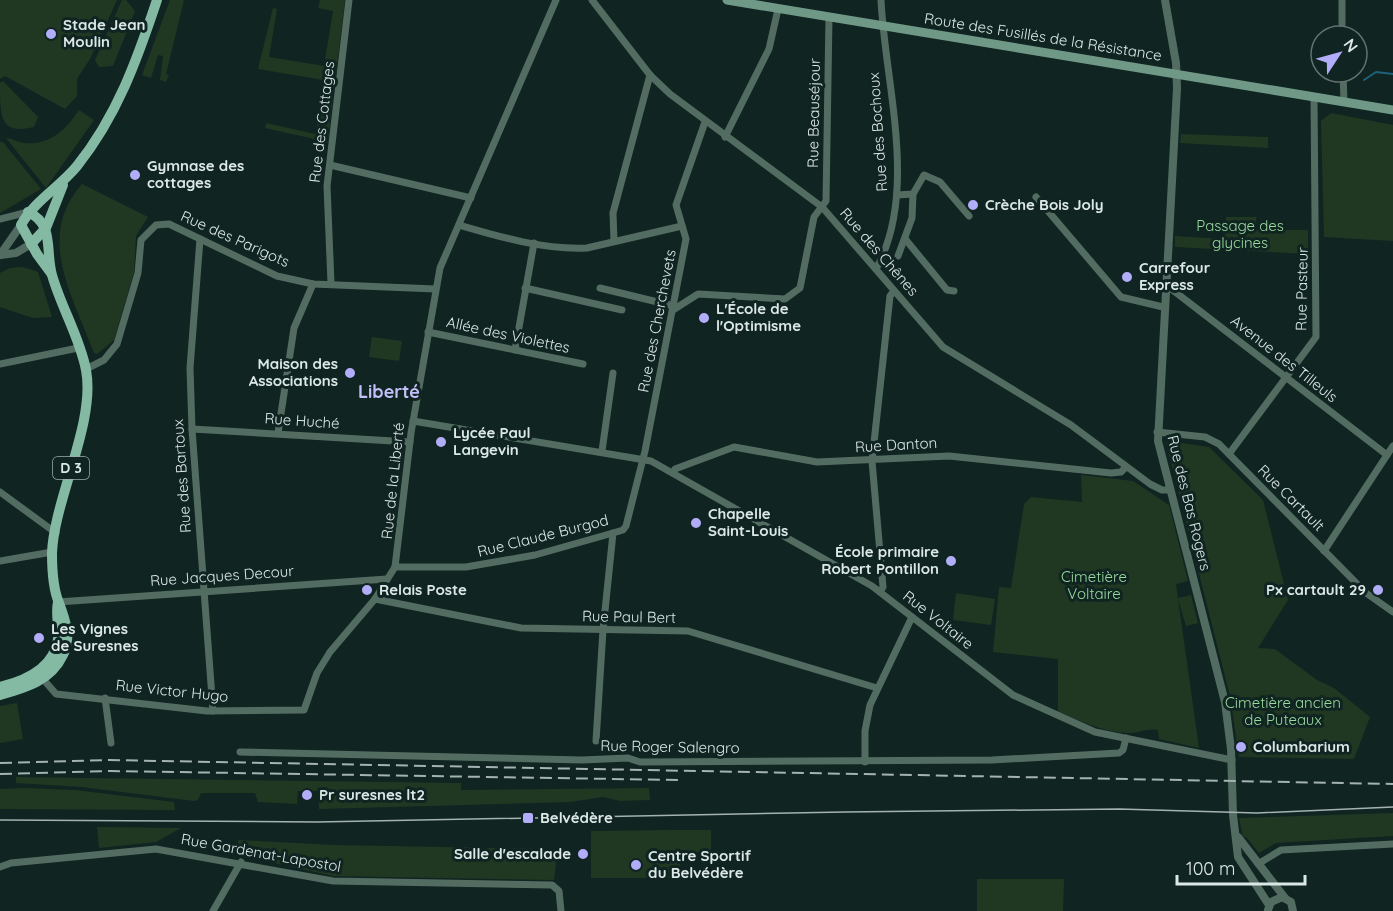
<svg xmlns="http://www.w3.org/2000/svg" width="1393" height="911" font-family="Quicksand,sans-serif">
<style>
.green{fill:#203822}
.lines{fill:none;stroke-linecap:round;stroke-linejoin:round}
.stream{stroke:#1e627b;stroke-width:2}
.minor{stroke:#536c61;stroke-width:7}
.tertiary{stroke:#536c61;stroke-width:8}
.secondary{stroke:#6f9886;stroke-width:9}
.primary{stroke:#84baa3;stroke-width:10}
.tram{stroke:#a4b3b1;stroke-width:1.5}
.rail{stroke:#a4b3b1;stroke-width:2;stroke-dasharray:12 6;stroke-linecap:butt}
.poi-dot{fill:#b2adf9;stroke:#102422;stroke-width:2}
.labels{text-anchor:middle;stroke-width:6;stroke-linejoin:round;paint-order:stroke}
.shield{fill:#102422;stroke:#9eadab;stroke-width:1.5}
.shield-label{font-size:14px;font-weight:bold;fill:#dbe8e6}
.poi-label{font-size:15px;font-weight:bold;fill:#dbe8e6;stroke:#102422;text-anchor:start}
.street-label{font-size:15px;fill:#dbe8e6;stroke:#102422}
.park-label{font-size:15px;fill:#99da9d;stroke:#102422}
.quarter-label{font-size:18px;font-weight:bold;fill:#c2bff9;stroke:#102422}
</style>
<rect width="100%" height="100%" fill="#102422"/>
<!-- green -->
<g class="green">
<polygon points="0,0 117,0 90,59 77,79 77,96 65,109 5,76 0,79"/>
<polygon points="122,0 126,0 135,11 113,66 99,67 95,60"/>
<polygon points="170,0 184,0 166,74 169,75 166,82 160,80 163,56 158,55 151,78 142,75"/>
<polygon points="320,0 345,0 335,82 258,69 273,8 277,9 269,57 324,66 333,11 318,8"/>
<path d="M 3,81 L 38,117 L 34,127 C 0,135 0,118 0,83 Z"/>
<polygon points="325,94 333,94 328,142 265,128 266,123 315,134"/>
<path d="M 79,110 L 94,120 L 46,188 L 6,138 C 11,138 17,142 24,143 C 49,146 67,129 79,110 Z"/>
<polygon points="1331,113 1393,125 1393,241 1324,237 1321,121"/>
<polygon points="1181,134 1268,137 1268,148 1180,143"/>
<polygon points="0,142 3,142 41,189 0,213"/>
<path d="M 82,184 L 148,217 L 136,236 L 134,272 L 114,340 L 97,354 L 94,353 C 73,296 35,237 82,184 Z"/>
<polygon points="1226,217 1256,217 1257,230 1308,230 1308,254 1175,247 1175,236 1224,239"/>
<polygon points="23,267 38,272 52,317 33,318 0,307 0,273 10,268"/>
<polygon points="372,337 402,341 399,361 369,357"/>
<polygon points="1169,441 1209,447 1263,500 1288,600 1258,648 1275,649 1317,680 1334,688 1370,717 1354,759 1239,757 1232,709 1237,706 1237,700 1230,696 1166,443"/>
<path d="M 1081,475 L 1133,481 L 1169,505 L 1188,581 L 1176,584 L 1178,598 L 1191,595 L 1198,623 L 1186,626 L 1178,599 L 1199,748 L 1159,739 L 1158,730 C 1147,728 1139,733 1130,733 C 1106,733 1079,721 1058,711 L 1058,659 L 993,652 L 999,587 L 1011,588 L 1024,504 L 1031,497 L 1082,502 Z"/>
<polygon points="956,593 995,599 991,625 953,620"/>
<polygon points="17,703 23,739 0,743 0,706"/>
<polygon points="16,777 461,783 461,790 649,788 650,800 620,801 603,797 570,802 319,809 318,791 298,791 297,804 258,802 255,793 201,793 198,800 194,801 82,787 16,783"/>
<polygon points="23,788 75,790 174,802 175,810 0,809 0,789"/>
<polygon points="1393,813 1393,836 1276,843 1259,853 1246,837 1243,837 1239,818"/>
<polygon points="97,827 181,828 156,842 99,848"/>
<polygon points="673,830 711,830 711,852 680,853 680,878 591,878 591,831"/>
<polygon points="238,840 334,845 558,849 554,880 333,876 238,855"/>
<polygon points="977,879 1064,879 1063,911 977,911"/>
</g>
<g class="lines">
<!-- stream -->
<polyline class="stream" points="1364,80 1376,72 1393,74"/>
<!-- minor -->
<g class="minor">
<polyline points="592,0 650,75 670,94 822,207 943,347 1071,425 1150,484 1162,490 1170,490"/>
<polyline points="1342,0 1342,36"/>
<polyline points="1343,72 1344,102"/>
<polyline points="725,137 769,49 778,9"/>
<polyline points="330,165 471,198"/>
<polyline points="897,195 913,194 924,175 940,182 969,216"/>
<polyline points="1036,197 1121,297 1163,307"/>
<polyline points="0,219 28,212"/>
<path d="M 459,225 C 500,237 544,250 587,248 L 682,226"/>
<polyline points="200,239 190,368 192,429 213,711"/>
<polyline points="906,240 947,290 954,291"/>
<polyline points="614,241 613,213 650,75"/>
<polyline points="898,256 912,218 913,194"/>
<path d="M 876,269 C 919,192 885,84 881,0"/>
<polyline points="331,283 327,186 349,0"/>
<polyline points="1164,287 1170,288 1387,455"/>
<polyline points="525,288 622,310"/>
<polyline points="600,288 674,306"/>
<polyline points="673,310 698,294 785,299 800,288 814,217 826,201 829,17"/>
<polyline points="428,332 583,364"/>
<polyline points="515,350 534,243"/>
<polyline points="0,364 78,348"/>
<polyline points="86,369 104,360 117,344 138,273 141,240 156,225 169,224 277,276 313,284 435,289"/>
<polyline points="413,421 651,461 872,586 1013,695 1095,732 1232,760"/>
<polyline points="192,429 410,442"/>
<polyline points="1157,432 1205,437 1219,444 1366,593 1393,612"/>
<polyline points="278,433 294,328 313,284"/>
<polyline points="602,451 613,373"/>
<polyline points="1229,454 1316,337 1314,97"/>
<polyline points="673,473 675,469 734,447 817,462 949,456 1111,473 1121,472 1126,467"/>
<polyline points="0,492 56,533"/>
<polyline points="1324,551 1393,446"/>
<polyline points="0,561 52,552"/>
<polyline points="395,567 466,567 535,555 613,533 623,530 626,526 645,451 686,239 676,205 705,122"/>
<polyline points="880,592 883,587 872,461 890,296 894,291"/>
<polyline points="375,599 521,628 688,631 877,688"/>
<polyline points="58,602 387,579"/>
<polyline points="43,679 56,694 207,711 304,710 317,673 330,652 375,599 395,567 411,433 440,268 556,0"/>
<polyline points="105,698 111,743"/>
<polyline points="596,741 603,630 613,533"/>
<polyline points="240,752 582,760 628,758 640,762 992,760 1119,753 1123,750 1126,738"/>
<polyline points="865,762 865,731 870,705 912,617"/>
<polyline points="1258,864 1281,850 1393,844"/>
<polyline points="0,867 11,863 156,849 333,881 552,885 559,891 561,911"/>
<polyline points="213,911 241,862"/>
</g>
<!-- tertiary -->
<g class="tertiary">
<polyline points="1165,0 1176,63 1177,88 1158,441 1225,702 1231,749 1233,815 1238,857 1269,905"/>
<polyline points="0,255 21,225"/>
<polyline points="0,255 16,253 31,244"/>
<polyline points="1238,837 1285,898"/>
<polyline points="1268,910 1271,902 1282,897 1291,902 1293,911"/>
</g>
<!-- secondary -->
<polyline class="secondary" points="727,0 1393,110"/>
<!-- primary -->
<g class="primary">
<polyline points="31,244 46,228 63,185"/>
<path d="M 51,273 L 37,254 L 21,225 C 34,201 60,187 77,166 C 117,116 137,60 157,0"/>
<path d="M 0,687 C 25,681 54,669 58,639 C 60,627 55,615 58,602"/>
<path d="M 0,695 C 25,688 51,681 63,655 C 72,638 65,619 59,603 C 53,589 52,568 52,553 C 54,500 96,422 86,370 C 80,338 61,307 52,275 C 45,251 55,224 28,212"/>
</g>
<!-- tram -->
<polyline class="tram" points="0,820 317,822 845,812 1119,809 1257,813 1393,807"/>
<!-- rail -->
<g class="rail">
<polyline points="0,763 109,760 1393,784"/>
<polyline points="0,774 110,771 678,780"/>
</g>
</g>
<!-- markers -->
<g class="poi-dot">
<circle cx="51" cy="34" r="6"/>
<circle cx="135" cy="175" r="6"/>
<circle cx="973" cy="205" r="6"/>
<circle cx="1127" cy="277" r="6"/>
<circle cx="704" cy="318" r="6"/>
<circle cx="350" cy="373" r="6"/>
<circle cx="441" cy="442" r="6"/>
<circle cx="696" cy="523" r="6"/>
<circle cx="951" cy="561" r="6"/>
<circle cx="367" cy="590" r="6"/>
<circle cx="1378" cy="590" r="6"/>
<circle cx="39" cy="638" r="6"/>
<circle cx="1241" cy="747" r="6"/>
<circle cx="307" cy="795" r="6"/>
<rect x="522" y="812" width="12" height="12" rx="3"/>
<circle cx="583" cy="854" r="6"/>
<circle cx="636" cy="865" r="6"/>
</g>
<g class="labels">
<!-- shield labels -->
<rect class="shield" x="53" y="457" width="36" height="22" rx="4.5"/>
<g class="shield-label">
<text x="71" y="473">D 3</text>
</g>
<!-- poi labels -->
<g class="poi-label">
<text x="63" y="30">Stade Jean<tspan x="63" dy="17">Moulin</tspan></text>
<text x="147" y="171">Gymnase des<tspan x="147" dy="17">cottages</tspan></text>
<text x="985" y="210">Crèche Bois Joly</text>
<text x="1139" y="273">Carrefour<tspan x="1139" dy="17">Express</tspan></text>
<text x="716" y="314">L'École de<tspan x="716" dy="17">l'Optimisme</tspan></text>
<text x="338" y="369" text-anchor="end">Maison des<tspan x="338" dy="17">Associations</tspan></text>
<text x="453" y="438">Lycée Paul<tspan x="453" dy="17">Langevin</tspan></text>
<text x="708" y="519">Chapelle<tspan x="708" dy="17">Saint-Louis</tspan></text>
<text x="939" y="557" text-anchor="end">École primaire<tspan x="939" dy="17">Robert Pontillon</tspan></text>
<text x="379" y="595">Relais Poste</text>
<text x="1366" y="595" text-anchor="end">Px cartault 29</text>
<text x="51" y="634">Les Vignes<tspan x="51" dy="17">de Suresnes</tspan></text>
<text x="1253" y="752">Columbarium</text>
<text x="319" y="800">Pr suresnes lt2</text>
<text x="540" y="823">Belvédère</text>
<text x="571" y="859" text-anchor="end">Salle d'escalade</text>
<text x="648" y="861">Centre Sportif<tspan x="648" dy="17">du Belvédère</tspan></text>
</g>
<!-- street labels -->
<g class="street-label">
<text transform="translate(1043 37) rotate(9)" y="5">Route des Fusillés de la Résistance</text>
<text transform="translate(814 113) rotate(-89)" y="5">Rue Beauséjour</text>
<text transform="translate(322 122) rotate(-83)" y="5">Rue des Cottages</text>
<text transform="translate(878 132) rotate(-94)" y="5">Rue des Bochoux</text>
<text transform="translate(235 239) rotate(24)" y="5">Rue des Parigots</text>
<text transform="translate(879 252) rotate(49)" y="5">Rue des Chênes</text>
<text transform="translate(1302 289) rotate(-89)" y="5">Rue Pasteur</text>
<text transform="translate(657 321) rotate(-79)" y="5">Rue des Cherchevets</text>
<text transform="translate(508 335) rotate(12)" y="5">Allée des Violettes</text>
<text transform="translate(1284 359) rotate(38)" y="5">Avenue des Tilleuls</text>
<text transform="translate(302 421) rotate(4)" y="5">Rue Huché</text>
<text transform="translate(896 445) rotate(-3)" y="5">Rue Danton</text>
<text transform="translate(182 476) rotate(-94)" y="5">Rue des Bartoux</text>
<text transform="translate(393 481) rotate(-84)" y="5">Rue de la Liberté</text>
<text transform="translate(1291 498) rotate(45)" y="5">Rue Cartault</text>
<text transform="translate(1189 503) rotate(76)" y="5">Rue des Bas Rogers</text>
<text transform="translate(543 536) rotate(-14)" y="5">Rue Claude Burgod</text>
<text transform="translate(222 576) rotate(-4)" y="5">Rue Jacques Decour</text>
<text transform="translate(629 617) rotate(1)" y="5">Rue Paul Bert</text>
<text transform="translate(938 620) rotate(38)" y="5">Rue Voltaire</text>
<text transform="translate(172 691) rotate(6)" y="5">Rue Victor Hugo</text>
<text transform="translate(670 747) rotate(1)" y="5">Rue Roger Salengro</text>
<text transform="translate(261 853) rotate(10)" y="5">Rue Gardenat-Lapostol</text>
</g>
<!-- park labels -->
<g class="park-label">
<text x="1240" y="231">Passage des<tspan x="1240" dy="17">glycines</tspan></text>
<text x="1094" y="582">Cimetière<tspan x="1094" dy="17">Voltaire</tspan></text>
<text x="1283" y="708">Cimetière ancien<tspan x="1283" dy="17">de Puteaux</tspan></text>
</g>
<!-- quarter labels -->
<g class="quarter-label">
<text x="389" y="398">Liberté</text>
</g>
</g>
<!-- north arrow -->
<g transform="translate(1339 54) rotate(54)"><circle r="28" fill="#102422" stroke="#617270" stroke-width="1.5"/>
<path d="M0-4.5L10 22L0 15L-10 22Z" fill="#b2adf9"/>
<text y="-9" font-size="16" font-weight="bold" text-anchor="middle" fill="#dbe8e6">N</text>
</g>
<!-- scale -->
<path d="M1177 875v9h128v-9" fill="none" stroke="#dbe8e6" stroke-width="3"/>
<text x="1186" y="875" font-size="18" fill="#dbe8e6" stroke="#102422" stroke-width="4.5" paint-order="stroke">100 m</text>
</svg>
